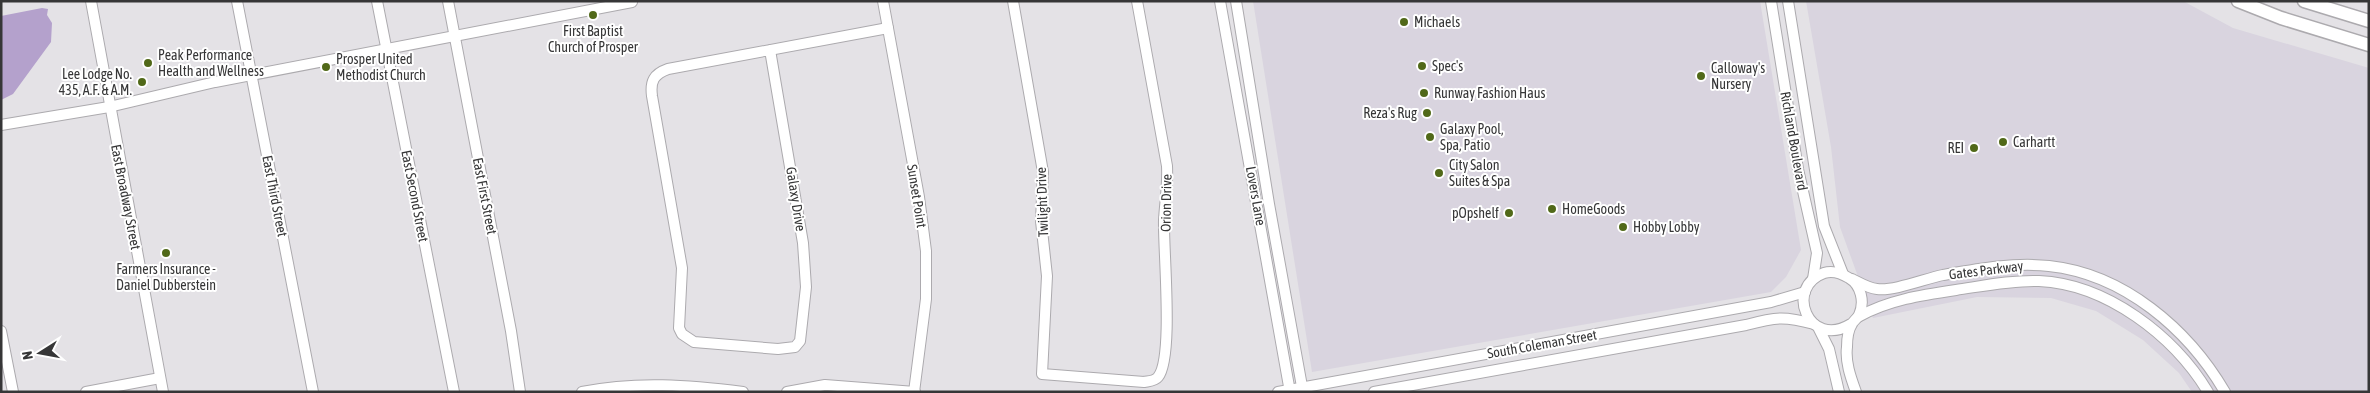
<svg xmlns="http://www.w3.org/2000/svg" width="2370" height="393" font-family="'Asap Condensed',sans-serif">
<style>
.built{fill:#d9d4df}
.water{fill:#b4a1cc}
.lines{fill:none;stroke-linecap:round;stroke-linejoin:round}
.minor-casing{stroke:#acaaae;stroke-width:12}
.major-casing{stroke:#acaaae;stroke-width:15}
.minor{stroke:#fff;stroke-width:10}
.major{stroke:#fff;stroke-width:12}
.poi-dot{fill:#516919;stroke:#fff;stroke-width:2}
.labels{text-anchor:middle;stroke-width:4;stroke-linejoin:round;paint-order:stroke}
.poi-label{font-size:14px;fill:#363637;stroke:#fff;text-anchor:start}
.street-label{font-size:14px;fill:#363637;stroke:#fff}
</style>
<rect width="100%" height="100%" fill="#e4e2e6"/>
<!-- built -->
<g class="built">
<polygon points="1253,1 1760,1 1801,250 1786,277 1771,292 1312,372"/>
<polygon points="1806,1 2183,1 2233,28 2369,68 2369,392 2192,392 2179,373 2143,340 2096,311 2051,298 1977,297 1873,318 1840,227 1831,147"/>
</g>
<!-- water -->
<polygon class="water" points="42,8 48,9 47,15 52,23 51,42 13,94 1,100 1,16"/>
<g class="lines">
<!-- minor casing -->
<g class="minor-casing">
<g id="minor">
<polyline points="91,1 163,392"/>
<polyline points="237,1 313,392"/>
<polyline points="377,1 454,392"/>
<polyline points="448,1 511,331 520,392"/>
<polyline points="883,1 919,197 926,251 926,299 914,392"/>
<path d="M 1013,1 L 1043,172 L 1041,221 L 1047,276 L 1042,374 L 1144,382 C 1149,381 1155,381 1158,377 C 1174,358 1163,249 1164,220 C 1165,202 1168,185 1167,166 L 1137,1"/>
<polyline points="1220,1 1290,392"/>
<polyline points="1236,1 1269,204 1303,392"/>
<polyline points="1771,1 1798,169 1817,253 1813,279"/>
<polyline points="1788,1 1824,226 1843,274"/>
<path d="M 770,50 L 803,243 L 806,287 L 800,341 L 795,347 L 778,349 L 694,342 L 682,334 L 679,328 L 682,268 L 652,96 C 650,81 654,74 668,69 L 888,28"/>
<polyline points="1,125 109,107 215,82 632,2"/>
<path d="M 1852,279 C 1860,283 1868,288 1877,289 C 1895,291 1924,279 1943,275 C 1977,269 2014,262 2049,266 C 2124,274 2188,329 2225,392"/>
<path d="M 1858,317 C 1888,300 1922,295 1956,290 C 1983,286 2012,280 2039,281 C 2107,284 2174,336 2208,392"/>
<path d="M 1851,324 C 1808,350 1784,287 1824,273 C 1833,270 1841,273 1849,278 C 1861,285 1865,302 1859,315 C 1857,319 1853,321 1852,324 C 1848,330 1847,340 1847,347 C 1845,362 1851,378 1856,392"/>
<polyline points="1819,329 1829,349 1839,392"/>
<polyline points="1,331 13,392"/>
<polyline points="86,392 160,378"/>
<path d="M 582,392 C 636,381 689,385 743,392"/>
<polyline points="787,392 825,385 915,392"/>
<polyline points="1278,392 1771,302 1805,292"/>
<path d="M 1374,392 L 1746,325 C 1776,317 1784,316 1814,324"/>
</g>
</g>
<!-- major casing -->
<g class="major-casing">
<g id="major">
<polyline points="2238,1 2281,18 2369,45"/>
<polyline points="2304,1 2369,21"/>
</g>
</g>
<!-- minor -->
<use href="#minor" class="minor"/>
<!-- major -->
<use href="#major" class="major"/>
</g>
<!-- markers -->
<g class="poi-dot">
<circle cx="593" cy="15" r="5"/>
<circle cx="1404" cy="22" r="5"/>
<circle cx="148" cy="63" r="5"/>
<circle cx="1422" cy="66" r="5"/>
<circle cx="326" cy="67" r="5"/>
<circle cx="1701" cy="76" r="5"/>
<circle cx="142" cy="82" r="5"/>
<circle cx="1424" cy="93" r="5"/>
<circle cx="1427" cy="113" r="5"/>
<circle cx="1430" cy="137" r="5"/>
<circle cx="2003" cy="142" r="5"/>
<circle cx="1974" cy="148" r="5"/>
<circle cx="1439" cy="173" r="5"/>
<circle cx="1552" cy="209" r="5"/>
<circle cx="1509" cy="213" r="5"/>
<circle cx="1623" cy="227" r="5"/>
<circle cx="166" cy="253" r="5"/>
</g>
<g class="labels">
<!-- poi labels -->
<g class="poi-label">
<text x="1414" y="27">Michaels</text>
<text x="593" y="36" text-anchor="middle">First Baptist<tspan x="593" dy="16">Church of Prosper</tspan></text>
<text x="158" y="60">Peak Performance<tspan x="158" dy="16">Health and Wellness</tspan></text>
<text x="336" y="64">Prosper United<tspan x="336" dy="16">Methodist Church</tspan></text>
<text x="1432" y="71">Spec's</text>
<text x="1711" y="73">Calloway's<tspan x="1711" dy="16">Nursery</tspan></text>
<text x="132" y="79" text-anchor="end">Lee Lodge No.<tspan x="132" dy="16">435, A.F. &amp; A.M.</tspan></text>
<text x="1434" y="98">Runway Fashion Haus</text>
<text x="1417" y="118" text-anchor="end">Reza's Rug</text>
<text x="1440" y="134">Galaxy Pool,<tspan x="1440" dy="16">Spa, Patio</tspan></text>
<text x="2013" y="147">Carhartt</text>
<text x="1964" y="153" text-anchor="end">REI</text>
<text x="1449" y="170">City Salon<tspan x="1449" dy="16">Suites &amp; Spa</tspan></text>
<text x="1562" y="214">HomeGoods</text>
<text x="1499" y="218" text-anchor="end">pOpshelf</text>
<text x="1633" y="232">Hobby Lobby</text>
<text x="166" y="274" text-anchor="middle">Farmers Insurance -<tspan x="166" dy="16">Daniel Dubberstein</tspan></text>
</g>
<!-- street labels -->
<g class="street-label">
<text transform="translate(1794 141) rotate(80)" y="5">Richland Boulevard</text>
<text transform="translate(275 196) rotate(79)" y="5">East Third Street</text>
<text transform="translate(415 196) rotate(79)" y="5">East Second Street</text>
<text transform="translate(485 196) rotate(79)" y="5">East First Street</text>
<text transform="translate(917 196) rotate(81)" y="5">Sunset Point</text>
<text transform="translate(1256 196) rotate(80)" y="5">Lovers Lane</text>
<text transform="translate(126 197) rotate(79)" y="5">East Broadway Street</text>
<text transform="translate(796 199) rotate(81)" y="5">Galaxy Drive</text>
<text transform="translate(1042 202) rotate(-92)" y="5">Twilight Drive</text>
<text transform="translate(1166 203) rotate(-89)" y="5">Orion Drive</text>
<text transform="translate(1986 270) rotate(-7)" y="5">Gates Parkway</text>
<text transform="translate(1542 344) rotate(-10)" y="5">South Coleman Street</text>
</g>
</g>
<!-- border -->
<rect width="2370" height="393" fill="none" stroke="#363637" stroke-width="5"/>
<!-- north arrow -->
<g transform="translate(40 353) rotate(259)" stroke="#ffffff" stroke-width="4" paint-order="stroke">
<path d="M0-4L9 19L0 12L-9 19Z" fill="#363637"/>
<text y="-8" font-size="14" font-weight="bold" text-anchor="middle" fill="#363637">N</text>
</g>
</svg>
